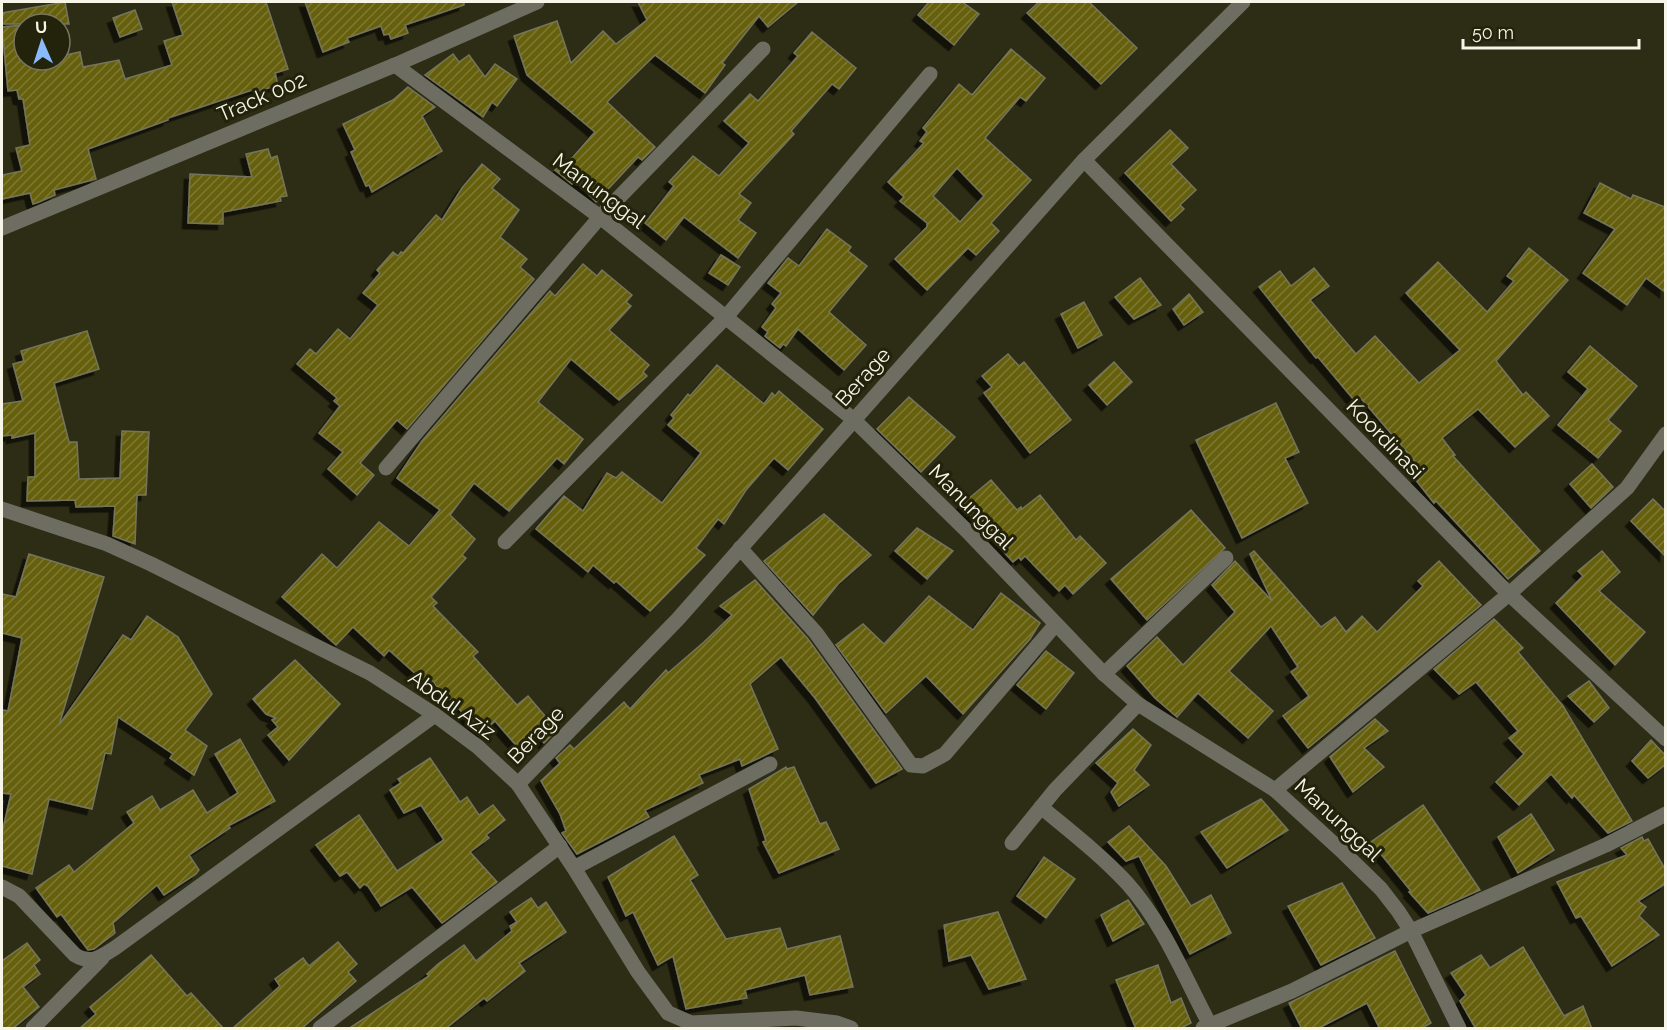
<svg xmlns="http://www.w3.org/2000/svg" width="1667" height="1030" font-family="Raleway,sans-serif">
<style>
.building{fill:url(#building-hatch);stroke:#75755b;stroke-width:1.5;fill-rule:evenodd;filter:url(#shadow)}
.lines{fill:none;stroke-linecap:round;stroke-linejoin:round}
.street{stroke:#6d6d62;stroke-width:15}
.labels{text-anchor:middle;stroke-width:6;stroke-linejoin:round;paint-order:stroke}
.street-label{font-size:21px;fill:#f6f5e7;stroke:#23220b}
</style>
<defs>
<pattern id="building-hatch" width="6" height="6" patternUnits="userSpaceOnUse" patternTransform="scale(1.5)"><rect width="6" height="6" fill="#666111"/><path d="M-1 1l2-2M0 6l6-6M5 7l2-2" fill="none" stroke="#7c7834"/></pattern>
<filter id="shadow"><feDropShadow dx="-5.5" dy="5.5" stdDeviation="0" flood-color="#0009"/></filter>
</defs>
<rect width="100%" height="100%" fill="#2d2c15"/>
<!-- building -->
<g class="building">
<polygon points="65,2 69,24 2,24 2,13"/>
<polygon points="172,2 266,2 288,69 275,73 278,85 259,91 258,88 168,118 168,120 88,149 96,179 54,190 55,195 39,202 33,204 30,193 2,199 2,175 22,171 16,148 30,145 23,99 19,99 17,90 8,91 2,27 24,25 24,60 60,60 60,56 80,52 83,67 119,60 125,79 172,65 164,41 183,35"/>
<polygon points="305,2 464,2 464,5 405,25 408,33 391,39 389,34 384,35 381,26 347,38 349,42 323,52"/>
<polygon points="638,2 798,2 768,27 759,16 722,63 725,65 705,93 655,55 607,102 655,147 642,160 638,157 596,202 576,181 572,184 555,170 573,157 595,132 527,75 514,36 557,21 571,63 603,31 616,44 647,20"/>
<polygon points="929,2 962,2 979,14 954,45 918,15"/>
<polygon points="1039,2 1089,2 1137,48 1101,84 1027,13"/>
<polygon points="135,10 142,29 120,37 113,18"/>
<polygon points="812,32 856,68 839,89 832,84 791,131 794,134 739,194 751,203 738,220 756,233 738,258 684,217 666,240 645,223 674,186 669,182 693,156 719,176 749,143 724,121 750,94 758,101 798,56 794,53"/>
<path d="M 1011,49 L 1045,78 L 1026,101 L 1020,97 L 985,138 L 1031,180 L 991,223 L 999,231 L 976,255 L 968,248 L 927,290 L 895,259 L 927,227 L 927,223 L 900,201 L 904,197 L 888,182 L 924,143 L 920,141 L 927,132 L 923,128 L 959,84 L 972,95 ZM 957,168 L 984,196 L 960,222 L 933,196 Z"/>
<polygon points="453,54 459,62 469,55 485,77 495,64 517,79 497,106 492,102 483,117 425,75"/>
<polygon points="408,87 435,107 422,116 442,151 372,192 369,185 366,186 351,152 355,150 343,124 393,100"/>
<polygon points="1170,130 1188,148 1171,164 1196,190 1180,205 1184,209 1171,221 1125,173"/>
<polygon points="268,149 271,158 277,156 287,196 280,197 281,201 223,212 223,224 188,223 190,174 252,177 246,154"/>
<polygon points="482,164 500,179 492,188 519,210 500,237 527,259 520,267 534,279 407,429 397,420 360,463 374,475 357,495 328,469 343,452 319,433 340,406 334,401 337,398 297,364 310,349 316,354 338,329 350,339 378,305 363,293 380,273 377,270 393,252 398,256 401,252 403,253 436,215 442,220 462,188"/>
<polygon points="1600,183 1631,199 1633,195 1665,207 1665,292 1646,278 1627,305 1583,273 1615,229 1584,213"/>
<polygon points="827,229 851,247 848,251 867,266 829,312 866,345 844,370 798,329 786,346 783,344 780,348 765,336 768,332 762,327 776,308 772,304 781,293 768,283 788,258 799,266"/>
<polygon points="1529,248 1568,280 1496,361 1523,395 1526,392 1549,416 1515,447 1478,409 1442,438 1455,455 1453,456 1540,551 1508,579 1436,501 1434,503 1415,479 1424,472 1359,396 1354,400 1318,357 1316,358 1259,287 1280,271 1291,286 1314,268 1329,286 1310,300 1356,354 1375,336 1419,383 1460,350 1406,293 1438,262 1487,312 1514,281 1507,276"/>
<polygon points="721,255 740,267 728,285 709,273"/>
<polygon points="583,264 597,276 602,270 632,295 626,302 631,306 609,330 649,365 643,372 647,376 619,400 571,359 538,402 583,439 564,464 557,458 509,511 474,483 450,515 475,539 462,555 466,558 431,597 437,603 433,606 478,652 473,656 517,705 528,696 557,730 544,743 538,736 521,751 495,721 482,733 432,681 428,685 389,650 384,656 353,627 336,645 282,597 322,554 337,568 379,522 409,546 440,510 397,478 422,441 550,291 555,296"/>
<polygon points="1140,278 1161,305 1134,319 1115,297"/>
<polygon points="1189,294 1203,312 1184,325 1173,309"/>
<polygon points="1084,302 1102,335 1078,348 1061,314"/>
<polygon points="87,331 99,369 54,383 69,442 77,442 79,479 120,478 122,431 149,432 146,495 137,495 135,544 113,536 115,506 76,507 75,500 27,501 28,477 35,477 35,433 12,438 12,435 2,436 2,404 23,401 13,364 24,361 21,351"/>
<polygon points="1590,346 1637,386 1608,420 1621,431 1598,458 1558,425 1588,389 1568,372"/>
<polygon points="1008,354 1019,366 1024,362 1071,420 1030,453 984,393 992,387 982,376"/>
<polygon points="1114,362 1132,382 1107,405 1089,385"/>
<polygon points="717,365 764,404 772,393 775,396 779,391 823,429 788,470 774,458 746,490 724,524 718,519 696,548 705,555 650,611 616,581 614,583 593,565 588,572 536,529 564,496 583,511 607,473 616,478 622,472 662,503 701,453 668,425 674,418 671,415 688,394 690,396"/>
<polygon points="909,397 955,437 921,472 877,429"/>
<polygon points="1276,403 1299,452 1285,458 1308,503 1242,538 1196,440"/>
<polygon points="1592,464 1613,487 1591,508 1570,484"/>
<polygon points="991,480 1017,510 1021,507 1022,509 1040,495 1076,540 1080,536 1106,563 1073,594 1065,585 1059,591 1025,556 1021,560 1019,557 1013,562 961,505"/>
<polygon points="1653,499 1665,511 1665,556 1631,521"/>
<polygon points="1191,510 1225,548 1147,620 1111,579"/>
<polygon points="824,514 871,555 838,584 813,615 764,561"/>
<polygon points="917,528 953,551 927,579 895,551"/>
<polygon points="1254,551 1321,627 1335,617 1346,632 1362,616 1377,632 1423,586 1418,581 1439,561 1481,605 1308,748 1283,716 1309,696 1291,672 1298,667 1271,626 1229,671 1273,711 1248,738 1198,693 1177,717 1155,698 1127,666 1157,637 1183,665 1235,612 1212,585 1235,561 1272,601 1250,554"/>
<polygon points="1602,551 1620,572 1599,591 1645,632 1615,665 1556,603 1583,576 1578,571"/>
<polygon points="29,554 104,577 59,725 123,635 131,640 147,616 178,637 212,694 185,730 207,746 194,775 170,758 173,754 118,717 111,754 105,753 92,809 49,799 32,874 2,866 2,833 11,794 2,793 2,710 8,711 22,638 2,633 2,594 16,597"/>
<polygon points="755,580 808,639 902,769 876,783 815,698 781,657 750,684 778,749 742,766 740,759 699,775 703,783 645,810 649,817 577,854 562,833 566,831 560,814 541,781 560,763 556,758 570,745 574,749 624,702 630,709 666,670 668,673 704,642 732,615 720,606"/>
<polygon points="1001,593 1040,623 1030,639 963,714 926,676 886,713 836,645 863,624 884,644 929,596 973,630"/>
<polygon points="1494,619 1523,648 1518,652 1563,706 1632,821 1608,833 1574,795 1572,798 1551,774 1519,805 1496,782 1524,754 1509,738 1518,731 1476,682 1459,694 1434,669"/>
<polygon points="1046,651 1074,673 1046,709 1017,685"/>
<polygon points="295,660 340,704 289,760 268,735 278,727 272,720 276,718 266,714 253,699"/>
<polygon points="1589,681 1609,708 1594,722 1568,696"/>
<polygon points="1375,719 1388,731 1364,748 1384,767 1353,792 1330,757"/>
<polygon points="1133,729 1151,745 1134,770 1149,785 1119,806 1111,792 1118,783 1096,763"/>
<polygon points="240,739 275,801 228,826 230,828 189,855 199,870 196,874 164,895 157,885 113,923 115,933 94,949 88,950 61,914 57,917 36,888 69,865 74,872 134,823 127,812 152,796 160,810 193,790 207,813 238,793 215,754"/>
<polygon points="1651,740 1665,755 1665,765 1648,778 1632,761"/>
<polygon points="430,758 460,802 467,797 479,815 493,805 505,820 486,835 489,838 470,852 497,882 442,923 412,887 381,906 368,886 364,884 360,888 347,872 340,876 316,845 359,815 397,871 444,840 421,805 404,813 390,790 401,783 398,779"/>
<polygon points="786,767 787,769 794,767 820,824 826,822 839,849 779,873 763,842 766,841 749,789"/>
<polygon points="1261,799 1288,830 1227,868 1201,832"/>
<polygon points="1423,805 1480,890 1428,913 1409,892 1411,891 1371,842"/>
<polygon points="1531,814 1554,850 1518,873 1498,837"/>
<polygon points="1129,826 1166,866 1191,906 1211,895 1231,933 1190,954 1139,856 1126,861 1108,842"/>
<polygon points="674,836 698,875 690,880 726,939 780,928 787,949 840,936 853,987 810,995 805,975 745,990 747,998 686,1009 673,956 658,965 633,912 626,916 608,877"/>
<polygon points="1642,837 1644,841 1648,839 1665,869 1665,884 1638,901 1646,907 1639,916 1659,935 1612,966 1581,916 1576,918 1557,882 1627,855 1621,848"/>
<polygon points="1044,857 1075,879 1046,918 1017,896"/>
<polygon points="1342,883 1375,938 1321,965 1288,906"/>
<polygon points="531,898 538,908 546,902 566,932 519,963 525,971 487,1001 484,998 445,1029 348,1029 429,976 427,974 438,964 464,945 476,961 512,931 510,926 517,922 510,912"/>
<polygon points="1128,900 1144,924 1113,941 1101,915"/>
<polygon points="998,912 1026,979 989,989 971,955 949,961 944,925"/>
<polygon points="338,942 357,964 348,972 356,981 301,1029 232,1029 280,986 275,979 303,958 309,966"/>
<polygon points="27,943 40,960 34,965 40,974 23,987 39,1007 12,1029 2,1029 2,961"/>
<polygon points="1523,947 1564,1016 1583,1006 1592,1029 1476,1029 1460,1001 1466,995 1451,973 1481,955 1490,968"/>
<polygon points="1395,951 1431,1023 1420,1029 1380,1029 1367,1003 1317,1029 1302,1029 1289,1003"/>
<polygon points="151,955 187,996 191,993 224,1029 79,1029 96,1014 90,1007"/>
<polygon points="1158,965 1171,1003 1181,998 1191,1023 1179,1029 1136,1029 1116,980"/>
</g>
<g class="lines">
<!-- street -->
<g class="street">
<polyline points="395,65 600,217 853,419 970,534 1104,674 1138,704 1275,790 1344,853 1381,889 1398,911 1411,931 1459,1028"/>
<polyline points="1084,160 1509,594 1666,739"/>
<polyline points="2,228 395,65 537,2"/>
<polyline points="386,468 600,217 763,49"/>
<polyline points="2,509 107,544 151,564 370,673 435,715 478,747 518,784 574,868 638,972 668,1013 691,1023 796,1018 837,1023 851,1028"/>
<polyline points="505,542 726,317 930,74"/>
<polyline points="740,548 816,633 911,765 923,766 945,754 1056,624"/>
<polyline points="1104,674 1226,558"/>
<polyline points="518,784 678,619 1084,160 1243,2"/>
<polyline points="1275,790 1509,594 1627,488 1666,434"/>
<path d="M 1041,807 C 1070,831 1101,855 1127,883 C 1163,923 1185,978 1210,1025"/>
<polyline points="1012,843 1055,790 1138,704"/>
<polyline points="574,868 770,764"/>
<path d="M 2,887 L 19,896 L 75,955 C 91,965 101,957 115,948 L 435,715"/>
<polyline points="33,1028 102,958"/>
<polyline points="320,1028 560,846"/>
<polyline points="1203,1028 1292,991 1411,931 1606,845 1666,814"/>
</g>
</g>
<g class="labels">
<!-- street labels -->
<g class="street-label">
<text transform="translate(262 97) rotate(-23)" y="7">Track 002</text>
<text transform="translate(599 191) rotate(37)" y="7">Manunggal</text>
<text transform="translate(863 377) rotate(-48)" y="7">Berage</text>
<text transform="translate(1385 439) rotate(46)" y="7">Koordinasi</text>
<text transform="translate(971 507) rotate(45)" y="7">Manunggal</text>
<text transform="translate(452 705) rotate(36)" y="7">Abdul Aziz</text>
<text transform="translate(536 735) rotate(-46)" y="7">Berage</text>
<text transform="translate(1338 820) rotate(43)" y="7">Manunggal</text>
</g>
</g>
<!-- border -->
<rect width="1667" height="1030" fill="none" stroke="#f6f5e7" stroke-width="6"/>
<!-- north arrow -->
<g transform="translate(42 42) rotate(357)"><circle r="28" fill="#23220b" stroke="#777663" stroke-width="1.5"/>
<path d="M0-4.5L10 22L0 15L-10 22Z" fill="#89bafc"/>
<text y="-9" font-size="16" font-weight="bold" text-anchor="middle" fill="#f6f5e7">U</text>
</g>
<!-- scale -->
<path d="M1463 39v9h176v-9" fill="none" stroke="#f6f5e7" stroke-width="3"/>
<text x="1472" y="39" font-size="18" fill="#f6f5e7" stroke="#23220b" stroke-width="4.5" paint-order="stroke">50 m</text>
</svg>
